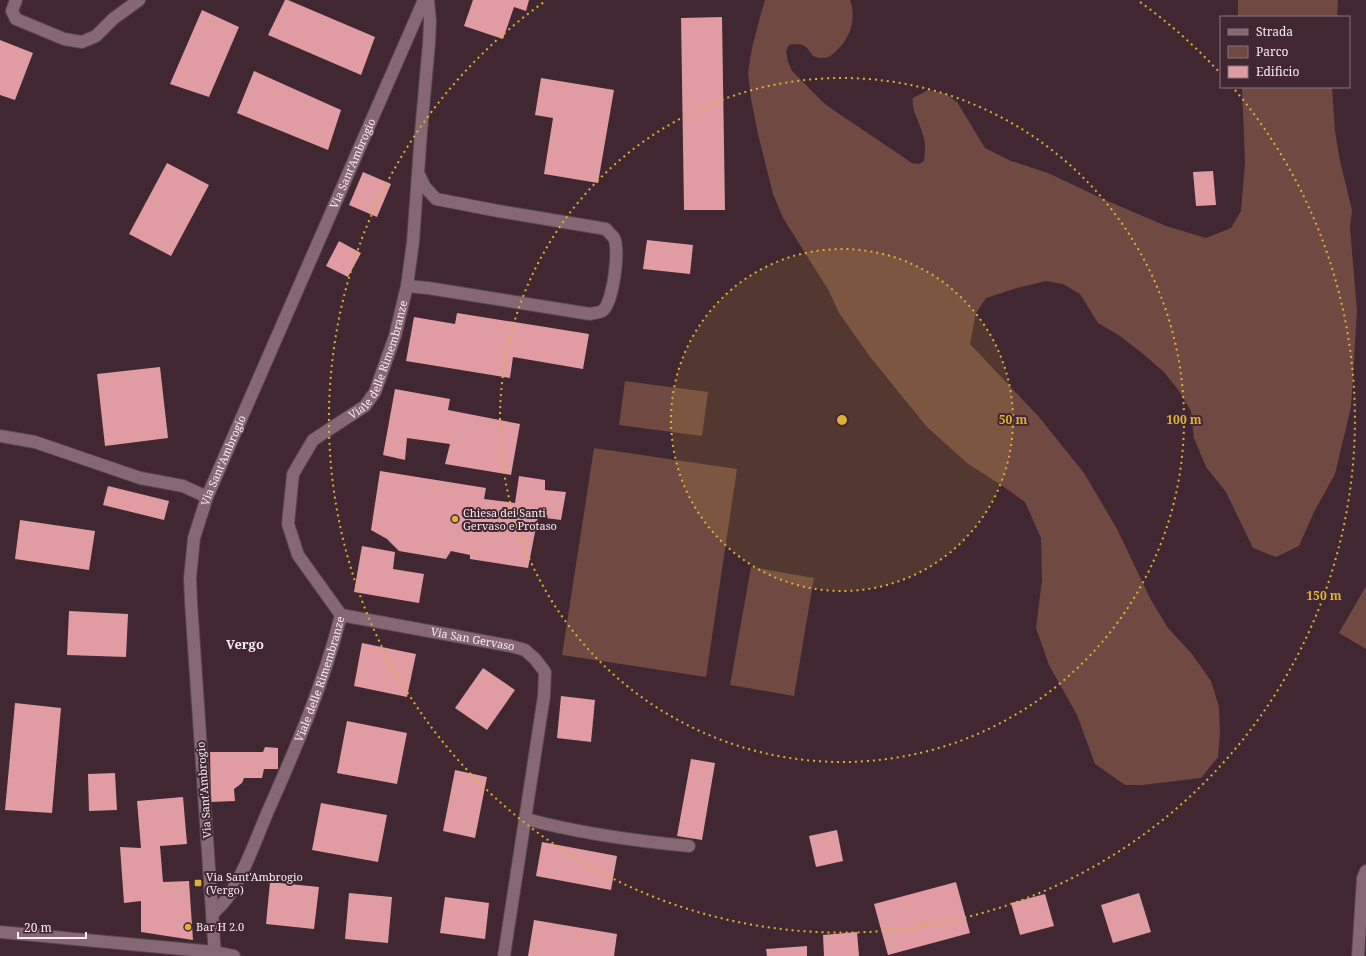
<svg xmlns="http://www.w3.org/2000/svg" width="1366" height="956" font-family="'Noto Serif',serif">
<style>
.green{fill:#6f4942}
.building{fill:#e09ba3}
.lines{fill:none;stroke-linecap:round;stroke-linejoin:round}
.minor-casing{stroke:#59444e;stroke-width:14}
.minor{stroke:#856874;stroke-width:12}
.ring{fill:none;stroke:#ddb133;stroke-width:2;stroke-dasharray:2 4}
.poi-dot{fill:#ddb133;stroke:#402732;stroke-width:1.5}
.labels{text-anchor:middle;stroke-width:4;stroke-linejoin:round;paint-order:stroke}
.street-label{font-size:11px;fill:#fcebf1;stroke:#402732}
.poi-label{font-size:11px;fill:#fcebf1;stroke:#402732;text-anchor:start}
.quarter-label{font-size:13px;font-weight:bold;fill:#fcebf1;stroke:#402732}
.centre{fill:#ddb133;stroke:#402732;stroke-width:2}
.ring-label{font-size:12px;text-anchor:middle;font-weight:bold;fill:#ddb133;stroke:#402732;stroke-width:4;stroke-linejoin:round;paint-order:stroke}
</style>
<rect width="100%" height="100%" fill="#402732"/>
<!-- green -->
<g class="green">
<path d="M 765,0 L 850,0 C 857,18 850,39 836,51 C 834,53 831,56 828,57 C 824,59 817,58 813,56 C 806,45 802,42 789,45 L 786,51 L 788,62 L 792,71 L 826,105 L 912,163 L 919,164 L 924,161 C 925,152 926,144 923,135 C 920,123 911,111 913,98 L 928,90 L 946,94 L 957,102 L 985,148 L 1011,161 L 1048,173 L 1103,199 L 1166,226 L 1206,238 L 1231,228 L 1241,211 L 1245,163 L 1242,87 L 1332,87 L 1335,131 L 1340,161 L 1352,210 L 1350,228 L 1357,311 L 1351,407 L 1335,474 L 1314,512 L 1299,546 L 1276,557 L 1253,548 L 1226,492 L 1206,467 L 1194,438 L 1191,411 L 1179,391 L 1164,372 L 1142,353 L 1120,336 L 1098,323 L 1080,294 L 1063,284 L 1046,281 L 1017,288 L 986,298 L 976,313 L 970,344 L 1039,417 L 1084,473 L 1117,529 L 1151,600 L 1168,628 L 1192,654 L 1211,681 L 1219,707 L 1220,733 L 1218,757 L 1201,778 L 1142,785 L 1125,785 L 1095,764 L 1077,715 L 1049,665 L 1036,628 L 1042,580 L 1041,538 L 1025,502 L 1001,485 L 967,463 L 927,427 L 871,358 L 839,313 L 829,291 L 783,218 L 773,194 L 758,134 L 751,99 L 748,73 L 752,48 L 760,17 Z"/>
<polygon points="1238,0 1338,0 1337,17 1238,17"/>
<polygon points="625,381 708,392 702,436 619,425"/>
<polygon points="594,448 737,469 706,677 562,655"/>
<polygon points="751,567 814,578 794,696 730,685"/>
<polygon points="1366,586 1366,649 1339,633"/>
</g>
<!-- building -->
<g class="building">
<polygon points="285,0 288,0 375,37 361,75 268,35"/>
<polygon points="473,0 529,0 526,11 514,7 503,39 464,26"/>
<polygon points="202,10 239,27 209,97 170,84"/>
<polygon points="722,17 725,210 684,210 681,18"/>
<polygon points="0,40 33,53 15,100 0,95"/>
<polygon points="254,71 341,110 328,150 237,113"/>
<polygon points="541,78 614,90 598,183 544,174 553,118 535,115"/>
<polygon points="167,163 209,185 171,256 129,234"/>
<polygon points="1213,171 1216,205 1196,206 1193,172"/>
<polygon points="363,172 391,184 377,217 349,205"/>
<polygon points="647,240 693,245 690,274 643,269"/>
<polygon points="339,241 361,253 348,277 326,266"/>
<polygon points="457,313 589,334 583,369 513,357 510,378 406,361 414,317 455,324"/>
<polygon points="160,367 168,438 105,446 97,374"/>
<polygon points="395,389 450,399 448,410 520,424 511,475 445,464 450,444 407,438 405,460 383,455"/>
<polygon points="380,471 486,488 484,499 515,503 519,476 545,480 545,490 566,492 561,520 538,517 528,568 470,559 470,555 451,551 446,559 399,551 387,539 371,530"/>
<polygon points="108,486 169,501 164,520 103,505"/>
<polygon points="20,520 95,531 89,570 15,559"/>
<polygon points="362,546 395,552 393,569 424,574 419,603 354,592"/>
<polygon points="69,611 128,614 126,657 67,655"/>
<polygon points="362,643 416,654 407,697 354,686"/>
<polygon points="483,668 515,690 487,730 455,708"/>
<polygon points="561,696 595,700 591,742 557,738"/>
<polygon points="15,703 61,708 52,813 5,810"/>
<polygon points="347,721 407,733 397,784 337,773"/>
<polygon points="265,747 278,748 278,769 264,769 262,778 244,778 242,783 234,789 235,801 211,802 210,752 263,752"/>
<polygon points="691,759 715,763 702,840 677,836"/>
<polygon points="455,770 487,777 475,838 443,831"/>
<polygon points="115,773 117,810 89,811 88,774"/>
<polygon points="183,797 187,844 160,846 163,882 189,881 193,940 141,932 141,901 124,903 120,847 141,848 137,801"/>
<polygon points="321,803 387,815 378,862 312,850"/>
<polygon points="837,830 843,861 816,867 809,836"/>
<polygon points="542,842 617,856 611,890 536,876"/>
<polygon points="270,882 319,887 314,929 266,924"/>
<polygon points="956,882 970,933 888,955 874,904"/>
<polygon points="349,893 392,897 388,943 345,939"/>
<polygon points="1139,893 1151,932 1113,943 1101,905"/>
<polygon points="1045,894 1054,926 1020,935 1011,903"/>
<polygon points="445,897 489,903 485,939 440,933"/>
<polygon points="534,920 617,934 614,956 528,956"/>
<polygon points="857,932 859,956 824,956 823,935"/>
<polygon points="807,946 807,956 767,956 766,949"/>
</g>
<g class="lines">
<!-- minor casing -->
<g class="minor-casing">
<g id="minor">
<polyline points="16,0 12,11 16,19 64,39 82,42 96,36 113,19 139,0"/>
<path d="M 407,286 L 428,288 L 590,314 C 593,313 599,313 602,311 C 613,305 620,249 614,238 C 612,235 608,232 606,229 L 498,211 L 436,199 L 425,187 L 418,173"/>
<polyline points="0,436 35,442 140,478 183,486 207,497"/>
<path id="s1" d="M 341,615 L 511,646 L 525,650 L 535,659 L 545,672 L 544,696 L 504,956"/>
<path d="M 526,819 C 579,833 634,841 689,846"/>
<path id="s2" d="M 212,915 C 218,908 225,902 230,894 C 246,869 256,839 268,811 C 296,748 324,683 341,615 L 298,555 L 288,524 L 293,474 L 313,440 L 365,406 L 375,392 L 395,336 L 407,286 L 413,242 L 421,132 L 429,43 L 430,21 L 428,0"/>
<polyline points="0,932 214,952 234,956"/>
<path id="s3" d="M 215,956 L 191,602 L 190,578 L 194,538 L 207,497 L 424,0"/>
<polyline points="1358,956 1363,878 1366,871"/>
</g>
</g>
<!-- minor -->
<use href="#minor" class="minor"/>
</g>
<!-- distance rings -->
<circle cx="842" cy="420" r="171" fill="#ddb133" fill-opacity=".12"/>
<g class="ring">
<circle cx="842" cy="420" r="171"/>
<circle cx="842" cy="420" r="342"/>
<path d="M1140 2A513 513 0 0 1 1220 73M1235 90A513 513 0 1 1 544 2"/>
</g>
<!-- markers -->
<g class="poi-dot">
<circle cx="455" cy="519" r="4"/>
<rect x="194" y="879" width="8" height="8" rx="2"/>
<circle cx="188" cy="927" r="4"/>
</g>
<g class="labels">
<!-- street labels -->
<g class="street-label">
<text dy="4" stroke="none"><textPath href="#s3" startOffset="826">Via Sant'Ambrogio</textPath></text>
<text dy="4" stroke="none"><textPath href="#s2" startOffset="634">Viale delle Rimembranze</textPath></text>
<text dy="4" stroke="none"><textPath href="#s3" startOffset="502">Via Sant'Ambrogio</textPath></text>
<text dy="4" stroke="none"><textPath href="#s1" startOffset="134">Via San Gervaso</textPath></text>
<text dy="4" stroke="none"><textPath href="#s2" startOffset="261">Viale delle Rimembranze</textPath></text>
<text transform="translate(204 790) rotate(-94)" y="4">Via Sant'Ambrogio</text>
</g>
<!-- poi labels -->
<g class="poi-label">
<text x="463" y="517">Chiesa dei Santi<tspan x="463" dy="13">Gervaso e Protaso</tspan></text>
<text x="206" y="881">Via Sant'Ambrogio<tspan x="206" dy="13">(Vergo)</tspan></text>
<text x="196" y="931">Bar H 2.0</text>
</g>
<!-- quarter labels -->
<g class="quarter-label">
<text x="245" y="649">Vergo</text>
</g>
</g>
<circle cx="842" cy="420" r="6" class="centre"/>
<g class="ring-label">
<text x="1013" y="424">50 m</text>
<text x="1184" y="424">100 m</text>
<text x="1324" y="600">150 m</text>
</g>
<!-- legend -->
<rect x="1220" y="16" width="130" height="72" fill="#402732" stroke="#8b757e"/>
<rect x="1228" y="29" width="20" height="6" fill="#856874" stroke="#8b757e"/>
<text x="1256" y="36" font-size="12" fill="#fcebf1">Strada</text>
<rect x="1228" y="46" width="20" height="12" fill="#6f4942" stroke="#8b757e"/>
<text x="1256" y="56" font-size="12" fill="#fcebf1">Parco</text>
<rect x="1228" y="66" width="20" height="12" fill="#e09ba3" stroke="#8b757e"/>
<text x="1256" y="76" font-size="12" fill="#fcebf1">Edificio</text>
<!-- scale -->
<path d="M18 932v6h68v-6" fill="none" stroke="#fcebf1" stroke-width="2"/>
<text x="24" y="932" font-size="12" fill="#fcebf1" stroke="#402732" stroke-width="3" paint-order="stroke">20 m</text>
</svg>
